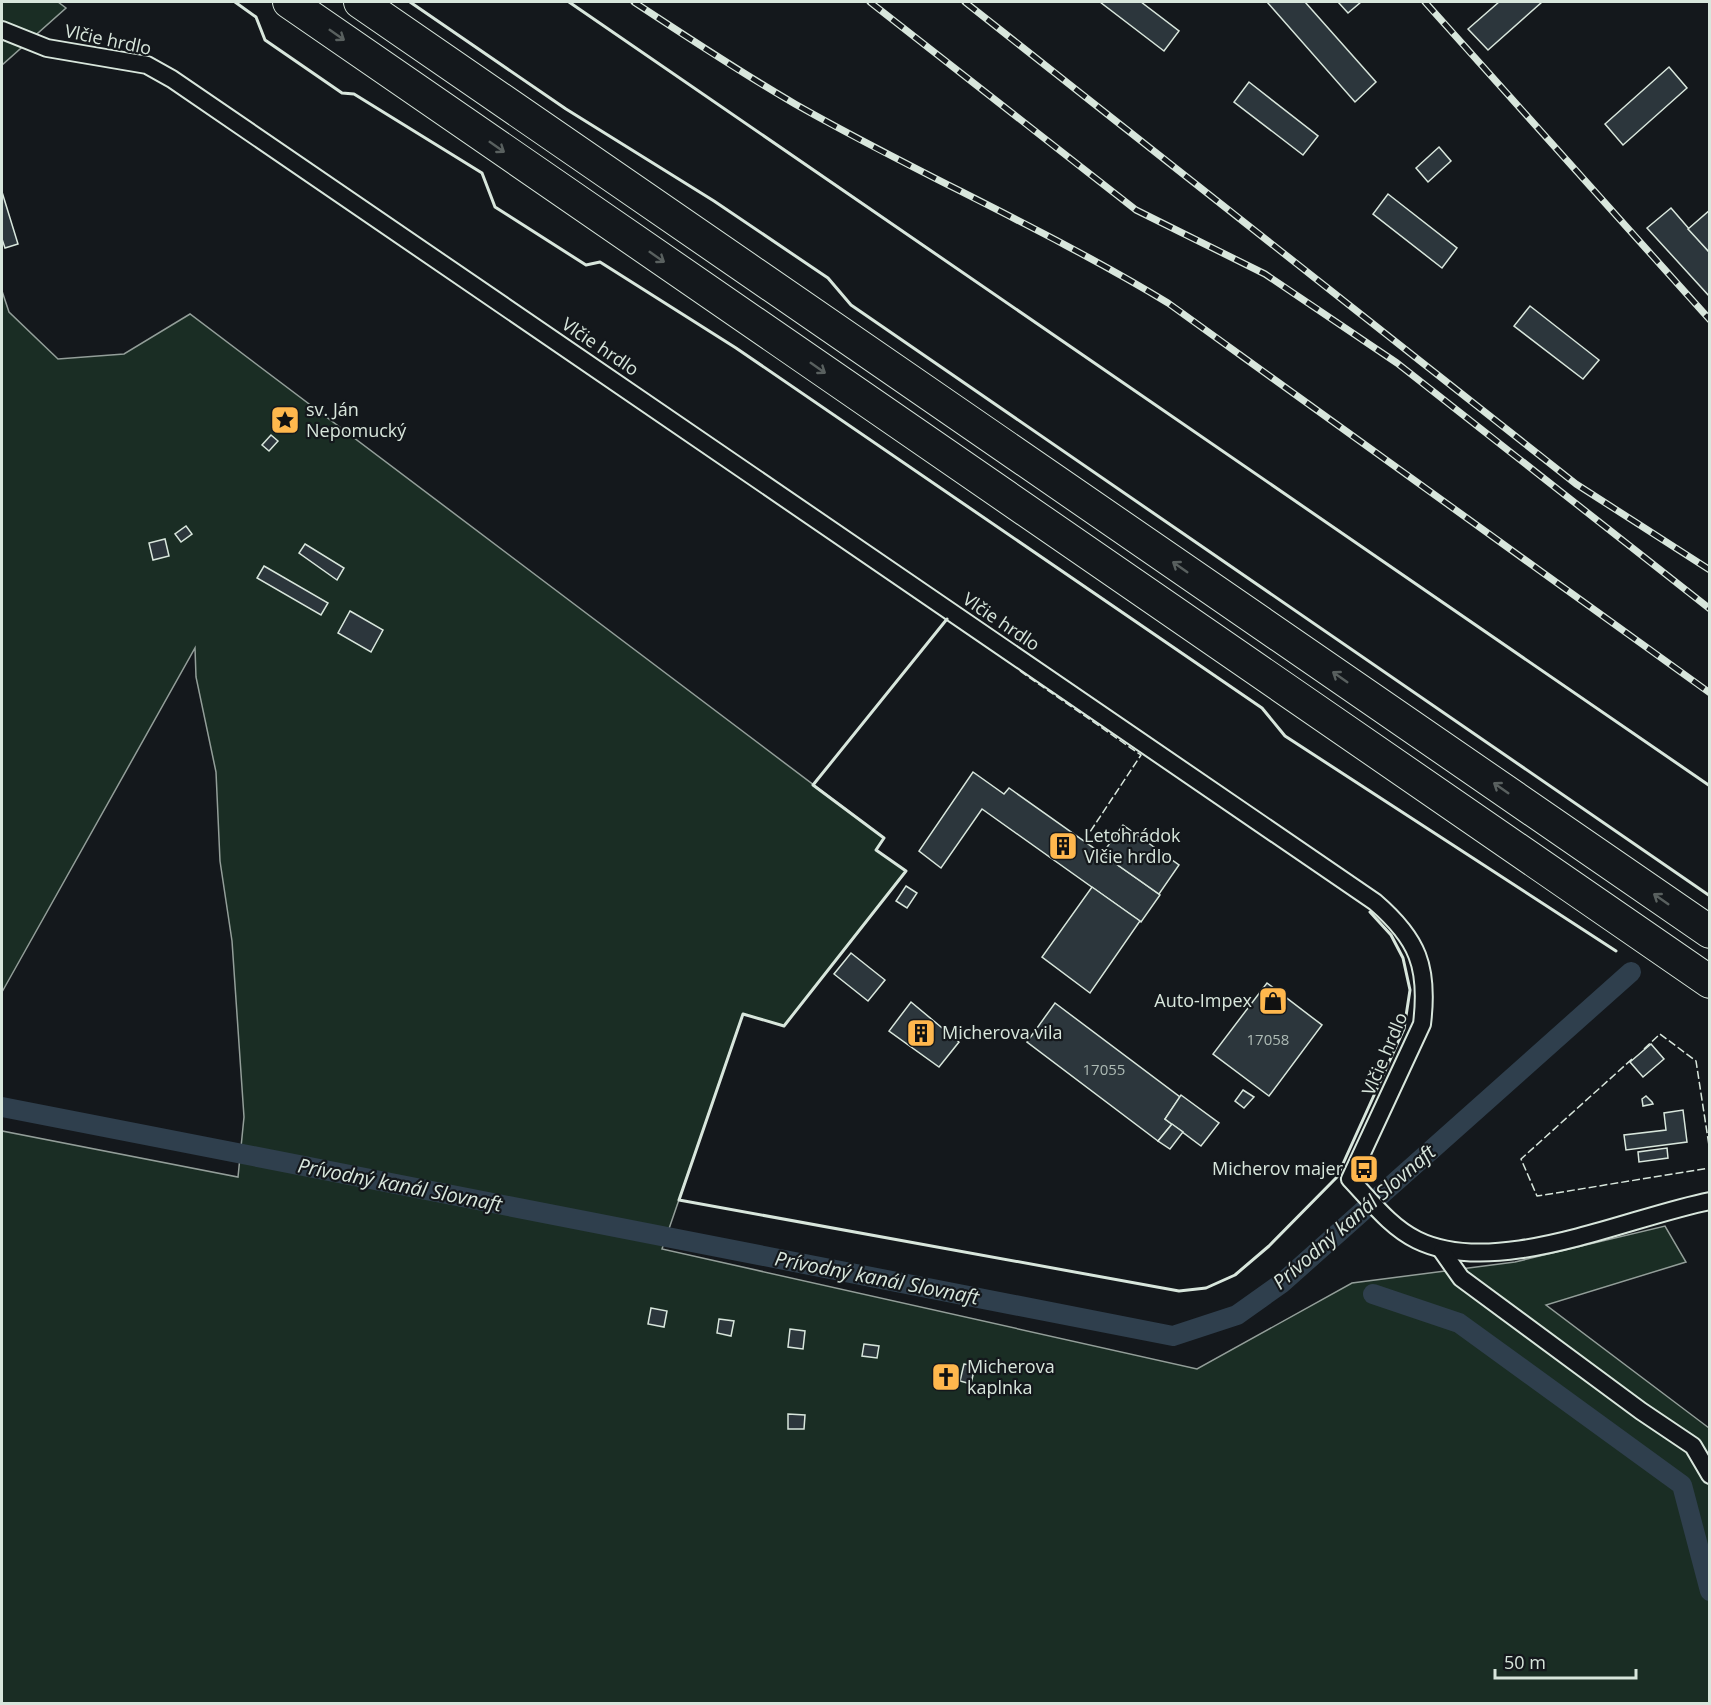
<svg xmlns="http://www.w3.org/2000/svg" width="1711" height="1705" font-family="'Open Sans',sans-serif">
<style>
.green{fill:#1a2d24;stroke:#939e99;stroke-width:1.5}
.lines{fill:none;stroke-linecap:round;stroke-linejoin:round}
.canal{stroke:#2f3f4d;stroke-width:20}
.building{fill:#2c363c;stroke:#d8e6dc;stroke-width:1.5}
.street-casing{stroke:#d8e6dc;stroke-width:20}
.highway-casing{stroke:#d8e6dc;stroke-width:34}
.street{stroke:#14181c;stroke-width:16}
.highway{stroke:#14181c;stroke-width:32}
.rail-casing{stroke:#d8e6dc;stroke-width:7}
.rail{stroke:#14181c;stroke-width:4.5;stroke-dasharray:14;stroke-linecap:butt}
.fence{stroke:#d8e6dc;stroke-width:1.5;stroke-dasharray:8 3;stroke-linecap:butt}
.wall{stroke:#d8e6dc;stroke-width:3}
.oneway{stroke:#59605f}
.labels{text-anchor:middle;stroke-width:4.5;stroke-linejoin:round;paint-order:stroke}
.number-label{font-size:15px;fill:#adbab4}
.street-label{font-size:18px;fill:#d8e6dc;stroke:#14181c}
.poi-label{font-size:18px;fill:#d8e6dc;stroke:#14181c;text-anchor:start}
.water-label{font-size:20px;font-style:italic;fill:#d8e6dc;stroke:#14181c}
</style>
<rect width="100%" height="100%" fill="#14181c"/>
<!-- green -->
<g class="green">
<polygon points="2,2 58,2 66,8 2,65"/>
<polygon points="2,291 9,312 58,359 124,354 190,314 884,838 876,850 906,871 784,1026 743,1014 662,1249 1197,1369 1352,1283 1515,1262 1665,1226 1686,1262 1546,1305 1709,1428 1709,1703 2,1703 2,1131 238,1177 244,1117 232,941 220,861 216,772 196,677 195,648 2,992"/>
</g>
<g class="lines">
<!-- canal -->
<g class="canal">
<polyline points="2,1107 1173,1336 1237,1315 1282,1283 1631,972"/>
<polyline points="1373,1294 1459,1323 1682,1485 1710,1591"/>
</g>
</g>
<!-- building -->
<g class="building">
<polygon points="1100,2 1141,2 1179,31 1164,51"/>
<polygon points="1267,2 1305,2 1376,82 1355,102"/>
<polygon points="1338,2 1361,2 1348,13"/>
<polygon points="1499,2 1542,2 1488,50 1468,29"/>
<polygon points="1669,67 1687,88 1623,145 1605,124"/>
<polygon points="1249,82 1318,136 1303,155 1234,102"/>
<polygon points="1439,147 1451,161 1428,182 1416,168"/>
<polygon points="2,192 18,244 5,248 2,239"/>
<polygon points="1388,194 1457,248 1442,268 1373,214"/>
<polygon points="1671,208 1710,253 1710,297 1647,228"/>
<polygon points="1710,210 1710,253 1688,229"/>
<polygon points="1530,306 1599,360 1583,379 1514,326"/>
<polygon points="271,435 278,441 269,451 262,445"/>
<polygon points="186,526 192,534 181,542 175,534"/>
<polygon points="165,539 169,556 153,560 149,543"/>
<polygon points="305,544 344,568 337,580 299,553"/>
<polygon points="264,566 328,603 321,615 257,578"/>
<polygon points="350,611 383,630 371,652 338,633"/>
<polygon points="973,772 1004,794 1009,788 1160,895 1141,922 982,809 941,868 919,851"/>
<polygon points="1123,825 1179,865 1159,894 1102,854"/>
<polygon points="906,886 917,893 907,908 896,901"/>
<polygon points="1092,887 1140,921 1090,993 1042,957"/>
<polygon points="851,953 885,980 868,1001 834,974"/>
<polygon points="1267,983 1322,1025 1269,1096 1213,1054"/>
<polygon points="911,1002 959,1042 939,1067 889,1031"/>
<polygon points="1055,1003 1180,1097 1165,1119 1172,1124 1158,1141 1027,1042"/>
<polygon points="1651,1044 1664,1059 1643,1077 1630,1062"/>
<polygon points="1243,1090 1254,1097 1244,1108 1235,1101"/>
<polygon points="1181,1095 1219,1123 1201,1146 1165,1119"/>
<polygon points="1646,1096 1652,1102 1653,1104 1643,1106 1642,1099"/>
<polygon points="1683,1110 1687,1142 1626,1150 1624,1135 1666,1130 1664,1113"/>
<polygon points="1172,1124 1183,1132 1170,1149 1158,1141"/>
<polygon points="1667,1148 1668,1158 1639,1162 1638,1152"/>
<polygon points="651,1308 667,1311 664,1327 648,1324"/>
<polygon points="719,1319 734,1321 731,1336 717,1333"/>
<polygon points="790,1329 805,1331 803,1349 788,1347"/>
<polygon points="864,1344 879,1346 877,1358 862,1356"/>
<polygon points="964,1364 975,1366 971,1384 960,1381"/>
<polygon points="947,1370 951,1381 944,1384 940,1373"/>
<polygon points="788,1414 805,1415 804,1429 788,1429"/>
</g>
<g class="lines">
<!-- street casing -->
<g class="street-casing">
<g id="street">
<path d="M 2,30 L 47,48 L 147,65 L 172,79 L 1375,902 C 1418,939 1429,967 1422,1024 L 1350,1179 C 1371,1201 1390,1227 1417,1240 C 1496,1279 1628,1217 1710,1201"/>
<polyline points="1442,1251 1461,1278 1641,1411 1693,1446 1710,1475"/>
</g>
</g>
<!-- highway casing -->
<g class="highway-casing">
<g id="highway">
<polyline points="289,2 1710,982"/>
<polyline points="360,2 1710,932"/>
</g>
</g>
<!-- street -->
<use href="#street" class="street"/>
<!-- highway -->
<use href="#highway" class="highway"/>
<!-- rail casing -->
<g class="rail-casing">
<g id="rail">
<path d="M 634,2 C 687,37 740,72 795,104 C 918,174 1048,230 1168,303 L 1710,693"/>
<polyline points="870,2 1136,210 1265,274 1397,363 1710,609"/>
<polyline points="965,2 1576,484 1710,570"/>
<polyline points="1425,2 1710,320"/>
</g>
</g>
<!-- rail -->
<use href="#rail" class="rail"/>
<!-- fence -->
<g class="fence">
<polyline points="1020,671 1141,755 1084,841"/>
<polyline points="1644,1049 1660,1034 1696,1061 1710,1152"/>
<polyline points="1632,1059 1521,1159 1537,1196 1710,1168"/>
</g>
<!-- wall -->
<g class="wall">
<polyline points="235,2 256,17 265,40 342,93 354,94 482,173 495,207 586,265 600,262 736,348 1262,708 1285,736 1616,951"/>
<polyline points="410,2 566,109 714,201 828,278 851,305 1710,896"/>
<polyline points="569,2 1710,786"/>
<polyline points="947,619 813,785 884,838 876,850 906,871 784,1026 743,1014 679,1200 1179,1291 1206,1288 1235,1275 1269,1246 1337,1177 1404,1029 1410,990 1403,958 1391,935 1370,912"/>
</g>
</g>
<!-- one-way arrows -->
<defs><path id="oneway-shaft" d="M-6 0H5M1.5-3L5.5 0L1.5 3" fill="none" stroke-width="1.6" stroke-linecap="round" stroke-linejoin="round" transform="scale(1.5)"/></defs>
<g class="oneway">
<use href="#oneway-shaft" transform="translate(337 35) rotate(35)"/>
<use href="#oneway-shaft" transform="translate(497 147) rotate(35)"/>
<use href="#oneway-shaft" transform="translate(657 257) rotate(35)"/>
<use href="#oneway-shaft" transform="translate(818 368) rotate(35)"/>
<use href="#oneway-shaft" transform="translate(1180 567) rotate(-145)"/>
<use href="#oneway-shaft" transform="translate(1340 677) rotate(-145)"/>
<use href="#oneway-shaft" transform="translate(1501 788) rotate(-145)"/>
<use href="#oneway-shaft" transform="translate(1661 899) rotate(-145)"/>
</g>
<!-- icons -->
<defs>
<g id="sight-square" transform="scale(1.5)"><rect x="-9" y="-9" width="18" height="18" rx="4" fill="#ffb74d" stroke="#14181c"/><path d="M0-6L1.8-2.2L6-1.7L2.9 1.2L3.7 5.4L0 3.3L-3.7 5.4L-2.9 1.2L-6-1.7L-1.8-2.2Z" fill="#111"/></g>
<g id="building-square" transform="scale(1.5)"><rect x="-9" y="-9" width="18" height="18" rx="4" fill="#ffb74d" stroke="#14181c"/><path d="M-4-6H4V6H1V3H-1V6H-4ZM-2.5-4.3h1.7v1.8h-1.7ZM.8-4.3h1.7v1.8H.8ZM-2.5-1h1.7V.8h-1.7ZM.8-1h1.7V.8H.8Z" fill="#111"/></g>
<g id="shop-square" transform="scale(1.5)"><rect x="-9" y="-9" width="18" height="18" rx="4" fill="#ffb74d" stroke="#14181c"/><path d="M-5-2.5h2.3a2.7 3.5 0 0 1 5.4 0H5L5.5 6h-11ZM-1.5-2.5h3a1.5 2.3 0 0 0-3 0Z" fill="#111"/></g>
<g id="bus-square" transform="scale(1.5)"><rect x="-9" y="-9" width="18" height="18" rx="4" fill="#ffb74d" stroke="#14181c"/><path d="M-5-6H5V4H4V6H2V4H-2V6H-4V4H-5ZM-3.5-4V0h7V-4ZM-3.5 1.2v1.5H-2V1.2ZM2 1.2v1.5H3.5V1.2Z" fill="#111"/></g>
<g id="church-square" transform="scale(1.5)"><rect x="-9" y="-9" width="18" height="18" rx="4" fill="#ffb74d" stroke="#14181c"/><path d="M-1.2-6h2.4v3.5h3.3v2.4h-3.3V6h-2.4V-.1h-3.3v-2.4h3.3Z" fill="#111"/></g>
</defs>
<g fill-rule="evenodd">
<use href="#sight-square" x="285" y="420"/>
<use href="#building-square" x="1063" y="846"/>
<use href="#shop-square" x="1273" y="1001"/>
<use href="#building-square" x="921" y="1033"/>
<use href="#bus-square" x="1364" y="1169"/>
<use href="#church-square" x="946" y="1377"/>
</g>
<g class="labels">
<!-- number labels -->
<g class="number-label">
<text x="1268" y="1045">17058</text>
<text x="1104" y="1075">17055</text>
</g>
<!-- street labels -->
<g class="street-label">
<text transform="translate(108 40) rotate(12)" y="6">Vlčie hrdlo</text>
<text transform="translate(600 347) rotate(34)" y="6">Vlčie hrdlo</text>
<text transform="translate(1001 622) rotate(34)" y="6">Vlčie hrdlo</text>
<text transform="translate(1385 1054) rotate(-67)" y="6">Vlčie hrdlo</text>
</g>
<!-- poi labels -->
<g class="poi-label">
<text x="306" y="416">sv. Ján<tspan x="306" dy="21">Nepomucký</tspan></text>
<text x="1084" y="842">Letohrádok<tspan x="1084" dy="21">Vlčie hrdlo</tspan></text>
<text x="1252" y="1007" text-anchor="end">Auto-Impex</text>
<text x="942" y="1039">Micherova vila</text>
<text x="1343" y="1175" text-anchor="end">Micherov majer</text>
<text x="967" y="1373">Micherova<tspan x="967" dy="21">kaplnka</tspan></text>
</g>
<!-- water labels -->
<g class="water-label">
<text transform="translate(400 1185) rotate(11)" y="7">Prívodný kanál Slovnaft</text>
<text transform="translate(1354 1217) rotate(-41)" y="7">Prívodný kanál Slovnaft</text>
<text transform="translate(877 1278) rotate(11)" y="7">Prívodný kanál Slovnaft</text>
</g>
</g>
<!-- border -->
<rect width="1711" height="1705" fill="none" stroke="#d8e6dc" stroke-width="6"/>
<!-- scale -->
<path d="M1495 1669v9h141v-9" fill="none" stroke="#d8e6dc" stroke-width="3"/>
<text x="1504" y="1669" font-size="18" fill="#d8e6dc" stroke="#14181c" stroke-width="4.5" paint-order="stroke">50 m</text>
</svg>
